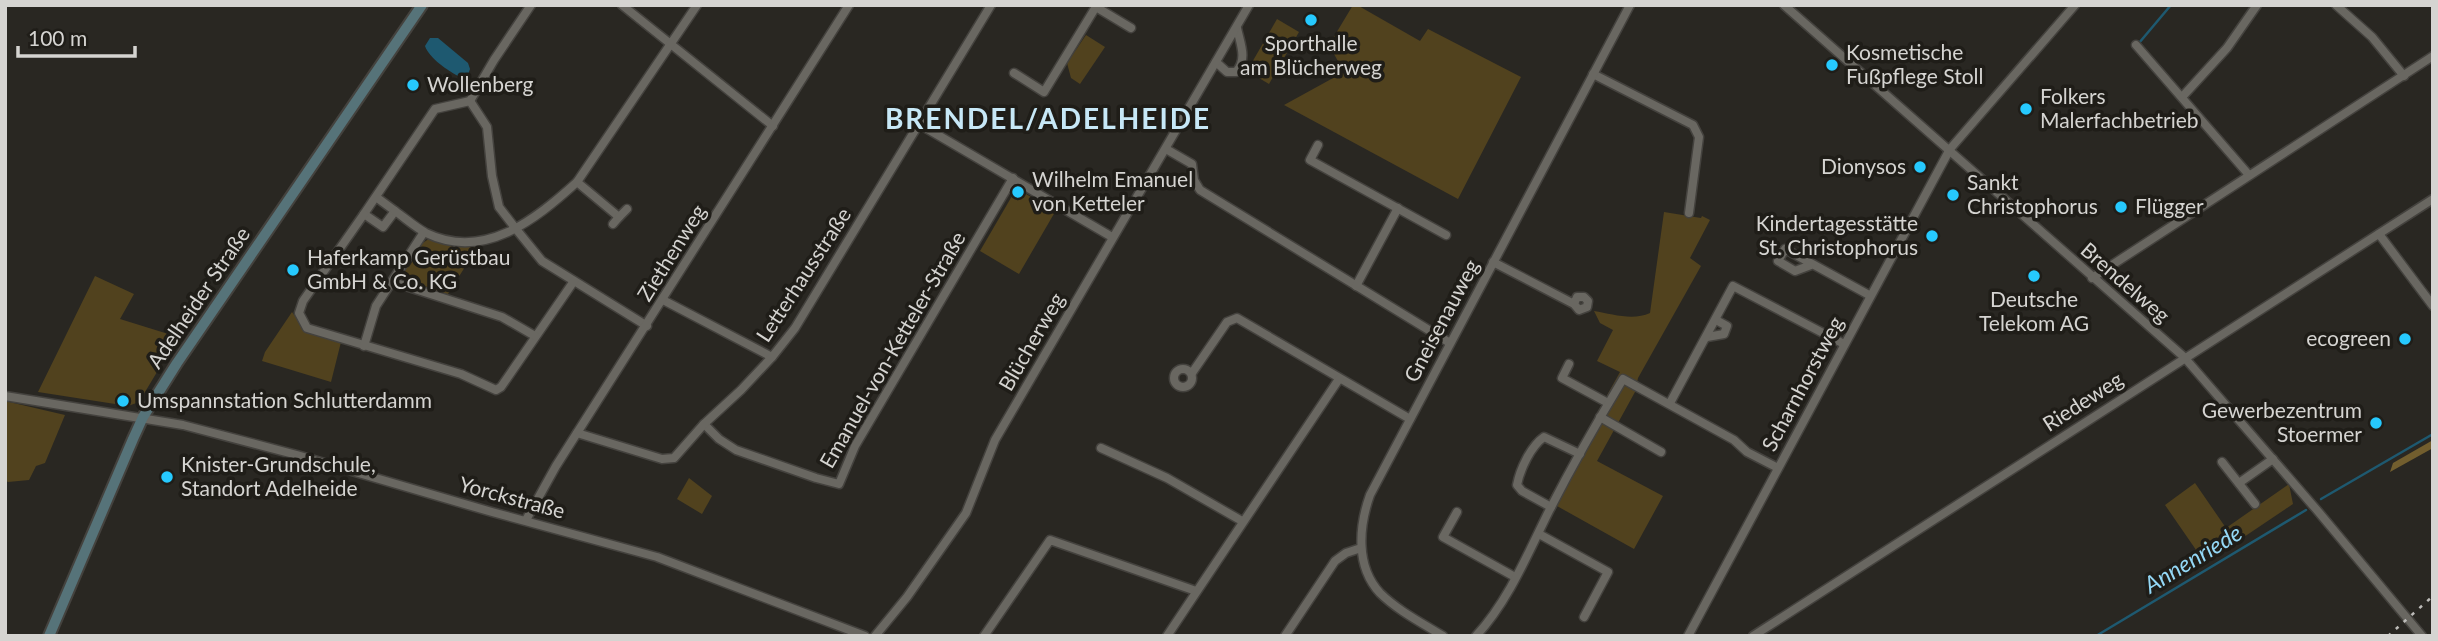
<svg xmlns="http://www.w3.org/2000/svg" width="2438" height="641" font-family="Lato,sans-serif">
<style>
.green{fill:#51421e}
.forest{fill:#725e2e}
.water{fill:#1e5970}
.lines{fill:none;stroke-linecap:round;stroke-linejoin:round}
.stream{stroke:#1e5970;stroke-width:2.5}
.street-casing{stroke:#44423e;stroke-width:11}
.secondary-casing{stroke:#44423e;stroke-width:14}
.street{stroke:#696761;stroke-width:8}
.secondary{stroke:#567379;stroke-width:10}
.rail{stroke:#bdbcb9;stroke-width:2.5;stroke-dasharray:3.5 7;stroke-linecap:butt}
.poi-dot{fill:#26c9fe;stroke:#1f1d18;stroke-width:2.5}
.labels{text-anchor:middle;stroke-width:7;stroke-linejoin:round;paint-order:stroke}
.poi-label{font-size:21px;fill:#d5d4d1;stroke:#1f1d18;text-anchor:start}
.street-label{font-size:21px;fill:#d5d4d1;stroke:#1f1d18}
.water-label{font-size:23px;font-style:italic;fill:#94d8f6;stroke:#1f1d18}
.district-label{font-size:28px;font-weight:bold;letter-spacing:2px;fill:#c7e8f7;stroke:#1f1d18}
</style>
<rect width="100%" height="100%" fill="#292722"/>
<!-- green -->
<g class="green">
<polygon points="1353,5 1357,5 1420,41 1428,29 1521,77 1458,199 1284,105 1344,72 1329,45"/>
<polygon points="1277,19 1299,32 1269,84 1247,71"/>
<polygon points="1086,35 1105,47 1080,84 1071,78 1067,63"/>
<polygon points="1018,189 1055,212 1019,274 980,251 1012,196 1011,194"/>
<path d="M 1664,212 L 1701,218 L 1702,216 L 1710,220 L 1690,258 L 1701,266 L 1638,378 L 1635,392 L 1597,461 L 1663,496 L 1634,549 L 1548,501 L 1620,372 L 1597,361 L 1613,330 L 1600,323 L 1594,311 C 1612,314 1633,321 1650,313 Z"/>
<polygon points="430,238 460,247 480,243 448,294 436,293 434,289 414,283 411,285 403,279 405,268 409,267 420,250 420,245"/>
<polygon points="95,276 134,294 120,319 178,337 139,402 128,406 38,392"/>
<polygon points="292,312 305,330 341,342 331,382 262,361 265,352"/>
<polygon points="5,401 65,415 45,463 36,466 29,480 8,482 5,480"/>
<polygon points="689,478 712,496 702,514 677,499"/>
<polygon points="2195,483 2226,528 2289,484 2293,504 2238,541 2203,560 2165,505"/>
</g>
<!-- forest -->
<polygon class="forest" points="2433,440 2433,448 2390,472 2393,463"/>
<!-- water -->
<path class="water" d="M 430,38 L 438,38 L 468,63 L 470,69 L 468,75 L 460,77 C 448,71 429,58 425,46 Z"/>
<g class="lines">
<!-- stream -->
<g class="stream">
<polyline points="2139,43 2171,5"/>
<polyline points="2321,499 2433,434"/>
<polyline points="2096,636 2306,510"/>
</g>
<!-- street casing -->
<g class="street-casing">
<g id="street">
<polyline points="622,5 773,126"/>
<polyline points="1784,5 2184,357 2316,509 2422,636"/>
<polyline points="2336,5 2372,37 2404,76"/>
<polyline points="1096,7 1131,28"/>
<polyline points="2136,45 2249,175"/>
<path d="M 1216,62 L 1227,72 L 1236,72 C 1248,59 1240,43 1237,28"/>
<polyline points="1014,73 1044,92 1097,5"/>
<polyline points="1593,74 1693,125 1699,137 1689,213"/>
<polyline points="2183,96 2227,48 2257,5"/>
<polyline points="470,101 494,60 531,5"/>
<polyline points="919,124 1112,237"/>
<polyline points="1318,145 1310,160 1446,235"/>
<polyline points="1166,149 1192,164 1194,180 1200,190 1450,343"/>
<polyline points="577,182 619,217 613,224"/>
<polyline points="376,197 395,211 383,227 364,214 435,109 470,101 487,127 492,176 499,207 516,229 542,261 647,326"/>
<path d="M 395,211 C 405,218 415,227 426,233 C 484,261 535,220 577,182 L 697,5"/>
<polyline points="364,214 303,301 299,313 307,328 461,374 496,390 501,387 574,281"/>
<polyline points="619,217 627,209"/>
<polyline points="2379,234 2433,306"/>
<polyline points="1493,262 1574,304 1579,310 1587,307 1588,301 1584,297 1577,297 1574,304"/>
<polyline points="1811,265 1795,271 1778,261 1785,249 1869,295"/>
<polyline points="2092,278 2433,56"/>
<polyline points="393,282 502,317 535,336"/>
<polyline points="1356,286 1398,208"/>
<polyline points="663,300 772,357"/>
<polyline points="1707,337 1724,334 1727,326 1716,320"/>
<polyline points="364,346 376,306 424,232"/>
<polyline points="1569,364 1562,378 1608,403"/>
<circle cx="1183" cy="378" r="9"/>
<polyline points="1192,373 1227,322 1237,318 1410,419"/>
<polyline points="5,396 183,425 297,455 492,512 657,557 865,636"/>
<polyline points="1670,403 1733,286 1844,344"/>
<polyline points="1600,417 1661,452"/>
<polyline points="704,424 719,439 736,450 816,478 839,484 855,446 1013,178"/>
<polyline points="577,433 662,459 674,458 704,424 741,390 772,357 795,328 991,5"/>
<polyline points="1101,448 1167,478 1242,521"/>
<polyline points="2222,462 2255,504"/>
<polyline points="2239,483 2273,459"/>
<path d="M 1551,507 L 1522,491 L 1517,485 C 1520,469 1531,446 1544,437 L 1580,454"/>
<polyline points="1457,512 1443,537 1515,577"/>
<polyline points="526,520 556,466 849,5"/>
<polyline points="1539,534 1608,572 1584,617"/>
<polyline points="875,636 907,597 966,513 995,440 1249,5"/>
<polyline points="984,636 1050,540 1196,591"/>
<polyline points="1167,636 1339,379"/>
<polyline points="1285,636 1335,561 1346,553 1361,548"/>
<path d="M 1443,636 C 1422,623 1397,610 1380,593 C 1355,566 1359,526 1370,495 L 1630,5"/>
<path d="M 1476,636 C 1509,600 1528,553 1549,511 C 1572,466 1597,422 1623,379 L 1734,440 L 1747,452 L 1778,468"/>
<polyline points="1688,636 1950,149 2075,5"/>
<polyline points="1753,636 2433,199"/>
</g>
</g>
<!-- secondary casing -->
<g class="secondary-casing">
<polyline id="secondary" points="49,636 133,439 143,417 177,363 422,5"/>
</g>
<!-- street -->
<use href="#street" class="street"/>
<!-- secondary -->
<use href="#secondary" class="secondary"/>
<!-- rail -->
<polyline class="rail" points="2388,636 2433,596"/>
</g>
<!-- markers -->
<g class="poi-dot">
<circle cx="1311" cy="20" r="7"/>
<circle cx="1832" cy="65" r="7"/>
<circle cx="413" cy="85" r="7"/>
<circle cx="2026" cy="109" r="7"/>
<circle cx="1920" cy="167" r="7"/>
<circle cx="1018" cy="192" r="7"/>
<circle cx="1953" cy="195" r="7"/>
<circle cx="2121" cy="207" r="7"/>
<circle cx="1932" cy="236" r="7"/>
<circle cx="293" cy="270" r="7"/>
<circle cx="2034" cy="276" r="7"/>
<circle cx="2405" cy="339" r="7"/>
<circle cx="123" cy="401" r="7"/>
<circle cx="2376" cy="423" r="7"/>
<circle cx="167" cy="477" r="7"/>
</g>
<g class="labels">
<!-- poi labels -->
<g class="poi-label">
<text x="1311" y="51" text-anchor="middle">Sporthalle<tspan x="1311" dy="24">am Blücherweg</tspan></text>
<text x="1846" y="60">Kosmetische<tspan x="1846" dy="24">Fußpflege Stoll</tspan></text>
<text x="427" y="92">Wollenberg</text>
<text x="2040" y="104">Folkers<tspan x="2040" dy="24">Malerfachbetrieb</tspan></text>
<text x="1906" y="174" text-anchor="end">Dionysos</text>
<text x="1032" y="187">Wilhelm Emanuel<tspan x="1032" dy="24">von Ketteler</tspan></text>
<text x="1967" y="190">Sankt<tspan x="1967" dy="24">Christophorus</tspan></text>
<text x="2135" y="214">Flügger</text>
<text x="1918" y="231" text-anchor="end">Kindertagesstätte<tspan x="1918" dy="24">St. Christophorus</tspan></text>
<text x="307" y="265">Haferkamp Gerüstbau<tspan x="307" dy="24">GmbH &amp; Co. KG</tspan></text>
<text x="2034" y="307" text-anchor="middle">Deutsche<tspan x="2034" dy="24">Telekom AG</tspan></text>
<text x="2391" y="346" text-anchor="end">ecogreen</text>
<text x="137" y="408">Umspannstation Schlutterdamm</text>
<text x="2362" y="418" text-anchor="end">Gewerbezentrum<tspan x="2362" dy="24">Stoermer</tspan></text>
<text x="181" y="472">Knister-Grundschule,<tspan x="181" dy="24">Standort Adelheide</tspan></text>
</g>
<!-- street labels -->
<g class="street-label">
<text transform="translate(672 253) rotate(-58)" y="7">Ziethenweg</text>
<text transform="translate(804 275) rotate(-57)" y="7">Letterhausstraße</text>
<text transform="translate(2125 283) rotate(41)" y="7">Brendelweg</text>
<text transform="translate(199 298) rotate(-56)" y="7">Adelheider Straße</text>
<text transform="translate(1442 321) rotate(-62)" y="7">Gneisenauweg</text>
<text transform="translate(1032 342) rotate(-60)" y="7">Blücherweg</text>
<text transform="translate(893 350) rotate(-60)" y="7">Emanuel-von-Ketteler-Straße</text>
<text transform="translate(1803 384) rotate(-62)" y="7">Scharnhorstweg</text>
<text transform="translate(2083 402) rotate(-33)" y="7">Riedeweg</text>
<text transform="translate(512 498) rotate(15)" y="7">Yorckstraße</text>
</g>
<!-- water labels -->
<g class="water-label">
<text transform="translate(2193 559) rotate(-31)" y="8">Annenriede</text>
</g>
<!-- district labels -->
<g class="district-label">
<text x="1048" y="129">BRENDEL/ADELHEIDE</text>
</g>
</g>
<!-- border -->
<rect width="2438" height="641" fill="none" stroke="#d5d4d1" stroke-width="14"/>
<!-- scale -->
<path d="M18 46v10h117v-10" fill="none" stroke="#d5d4d1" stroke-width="3.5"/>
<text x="28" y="46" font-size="21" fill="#d5d4d1" stroke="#1f1d18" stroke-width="5" paint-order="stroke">100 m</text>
</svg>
